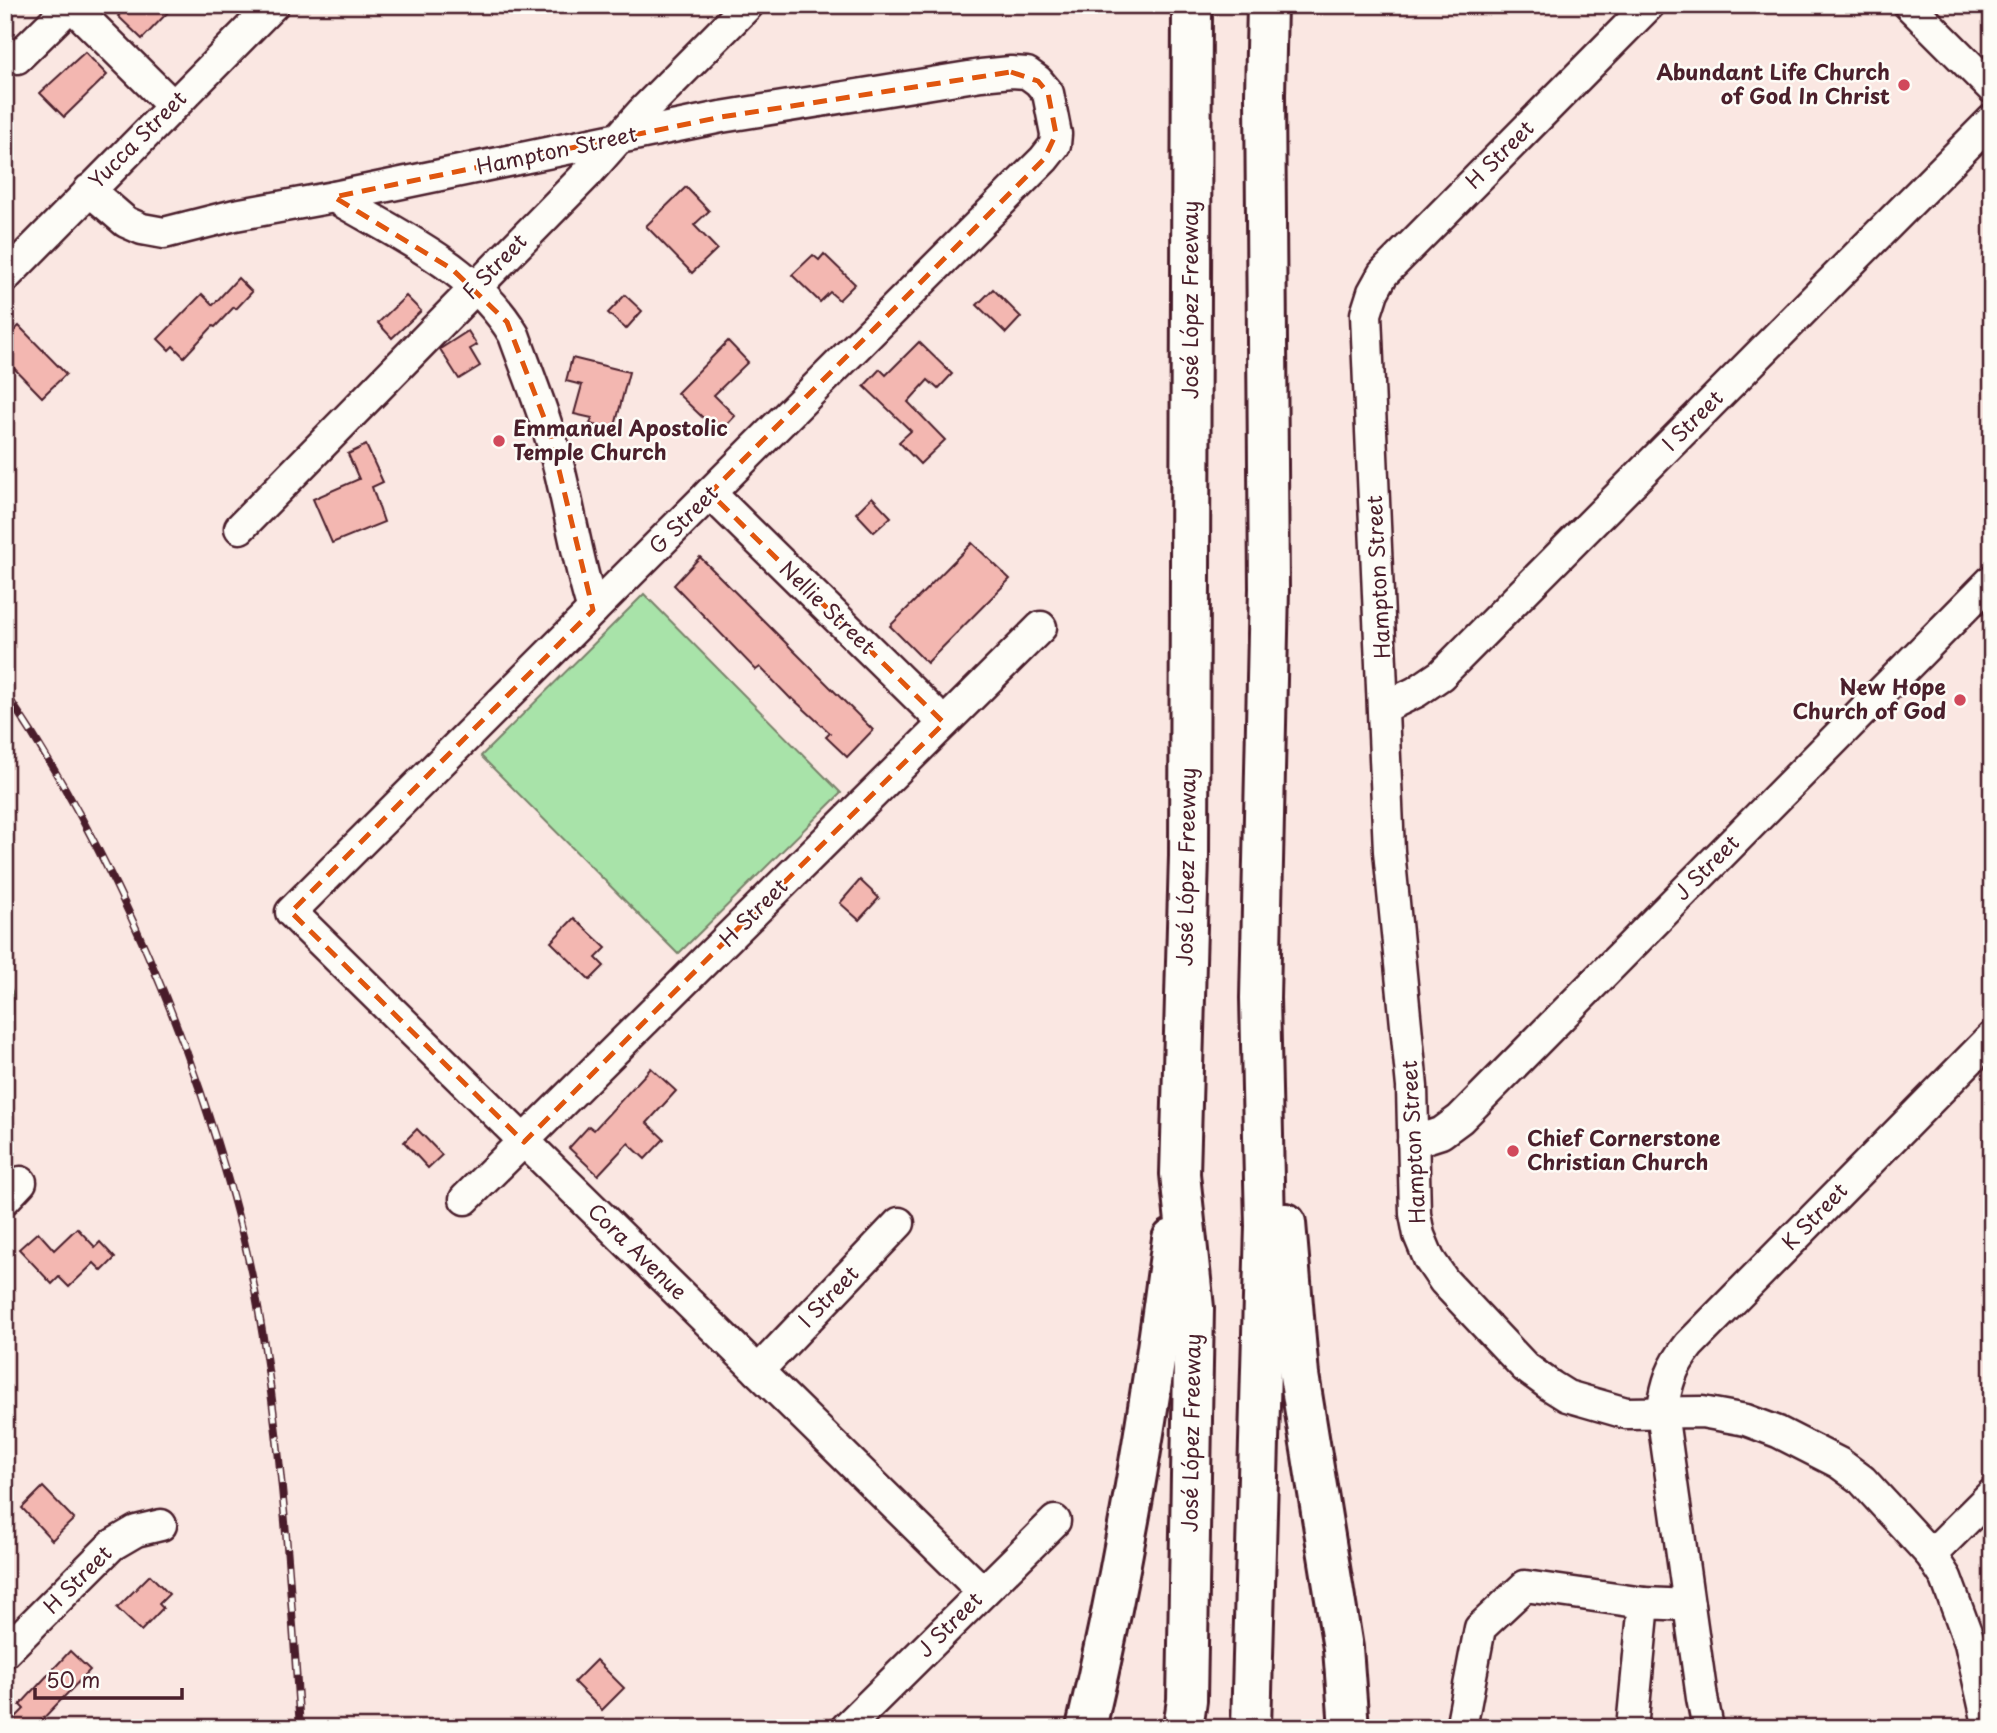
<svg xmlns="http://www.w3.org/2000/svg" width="1997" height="1733" font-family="'Playpen Sans',sans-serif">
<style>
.green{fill:#a8e3a9;stroke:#79816a;stroke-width:2}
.building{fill:#f3b7b1;stroke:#4a1f2b;stroke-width:2}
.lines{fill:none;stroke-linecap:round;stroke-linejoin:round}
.minor-casing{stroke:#4a1f2b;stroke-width:35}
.highway-casing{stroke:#4a1f2b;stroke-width:44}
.minor{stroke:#fdfcf7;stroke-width:30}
.highway{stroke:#fdfcf7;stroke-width:38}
.rail-casing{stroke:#4a1f2b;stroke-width:8}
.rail{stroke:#fdfcf7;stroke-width:5;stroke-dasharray:16;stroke-linecap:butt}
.marked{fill:none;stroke:#e0560e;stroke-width:5;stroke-dasharray:14 9;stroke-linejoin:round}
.poi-dot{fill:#d1495b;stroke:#fdfcf7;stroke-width:2.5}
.labels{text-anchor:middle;stroke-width:5;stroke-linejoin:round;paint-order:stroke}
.poi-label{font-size:21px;font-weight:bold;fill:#4a1f2b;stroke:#fdfcf7;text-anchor:end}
.street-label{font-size:21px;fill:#4a1f2b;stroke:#fdfcf7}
</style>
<rect width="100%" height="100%" fill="#fae7e2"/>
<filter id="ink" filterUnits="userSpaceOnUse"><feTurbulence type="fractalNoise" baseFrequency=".0143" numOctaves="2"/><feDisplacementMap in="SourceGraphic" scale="14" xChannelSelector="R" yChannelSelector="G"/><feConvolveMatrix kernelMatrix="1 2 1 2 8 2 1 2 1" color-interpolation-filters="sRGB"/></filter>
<g filter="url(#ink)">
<!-- green -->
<g class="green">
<polygon points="644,594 841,793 678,954 481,756"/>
<polygon points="5,975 13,994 9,1096 5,1104"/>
</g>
<!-- building -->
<g class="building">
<polygon points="128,5 175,5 142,39 118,16"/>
<polygon points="85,52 107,75 64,117 40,93"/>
<polygon points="686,187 709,211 694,225 717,249 692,273 646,226"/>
<polygon points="824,254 855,284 839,300 830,292 820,302 792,275 813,255 819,260"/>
<polygon points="238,278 252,292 236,309 234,307 215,327 213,326 184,357 173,346 169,350 158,339 202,294 213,305"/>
<polygon points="993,289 1021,317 1006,333 977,305"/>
<polygon points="625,295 642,311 626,329 608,313"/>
<polygon points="406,296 421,311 392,338 378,323"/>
<polygon points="19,326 66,374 42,397 5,359 5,339"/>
<polygon points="468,331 477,345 470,349 480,366 459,379 440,349"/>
<polygon points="728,341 748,362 714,395 735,416 719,433 677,393"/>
<polygon points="919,342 952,374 938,389 928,380 908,402 945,440 920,464 899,442 911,431 864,386 880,369 886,375"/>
<polygon points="572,358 629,372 614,430 590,424 592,418 574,414 582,385 566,381"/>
<polygon points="366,445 383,482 372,487 384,522 332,543 313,499 359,479 348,454"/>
<polygon points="872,497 891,517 874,532 856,513"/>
<polygon points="972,543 1010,579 927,663 890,626"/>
<polygon points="700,557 873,730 847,757 826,737 830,733 792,698 791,699 760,667 756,670 674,585"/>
<polygon points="860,880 879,898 859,920 840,903"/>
<polygon points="574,918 606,948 596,958 604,966 590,980 551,942"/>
<polygon points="651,1068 676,1091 647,1123 664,1139 645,1159 628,1143 598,1175 569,1148 589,1126 594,1130"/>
<polygon points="417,1129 442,1155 428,1168 404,1142"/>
<polygon points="77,1228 95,1247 100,1242 115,1258 102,1271 94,1263 69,1287 59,1277 52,1284 19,1249 38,1232 54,1250"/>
<polygon points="43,1487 74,1519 52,1540 22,1508"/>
<polygon points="150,1575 169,1594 159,1604 163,1608 141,1631 117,1608"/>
<polygon points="70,1651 90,1670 34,1728 5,1728 24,1709 20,1705"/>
<polygon points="596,1660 624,1688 602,1710 574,1682"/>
</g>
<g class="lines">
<!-- minor casing -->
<g class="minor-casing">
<g id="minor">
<polyline points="1649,5 1383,274 1373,292 1366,314 1389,851 1412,1087 1415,1214 1419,1235 1429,1259 1444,1281 1525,1367 1551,1386 1567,1396 1626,1413 1702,1412 1746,1420 1778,1432 1839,1463 1862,1480 1931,1555 1946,1578 1970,1643 1989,1728"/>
<polyline points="1909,5 1992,88"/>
<polyline points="17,58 71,5 173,106"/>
<polyline points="89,190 126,222 142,229 164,233 235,215 334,197 721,117 981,75 1011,72 1027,73 1038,81 1048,93 1056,134 1055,145 1044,159 291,912 983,1592"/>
<path d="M 334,197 C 398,235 476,269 514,335 C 530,379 548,423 559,468 C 571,516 578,564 593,610"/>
<polyline points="5,277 273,5"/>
<polyline points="710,493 944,723"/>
<polyline points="240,528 587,174 642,112 748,5"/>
<polyline points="1385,707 1416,692 1441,675 1992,120"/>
<polyline points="1413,1142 1441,1133 1460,1119 1992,580"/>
<polyline points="5,1199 21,1182"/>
<polyline points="465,1199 1041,627"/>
<polyline points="758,1371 899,1223"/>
<polyline points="1931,1555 1992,1494"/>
<polyline points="5,1652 112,1545 136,1531 161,1525"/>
<polyline points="846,1728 1055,1521"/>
<polyline points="1461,1728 1480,1628 1525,1586 1644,1603"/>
<polyline points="1632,1728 1644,1603 1689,1605"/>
<path d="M 1708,1728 L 1702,1698 L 1662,1412 C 1667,1382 1671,1368 1689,1345 L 1992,1037"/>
</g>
</g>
<!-- highway casing -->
<g class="highway-casing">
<g id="highway">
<polyline points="1286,1223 1299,1375 1343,1648 1349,1728"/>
<path d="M 1086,1728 C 1124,1567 1151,1403 1172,1239"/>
<polyline points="1183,1728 1187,1700 1194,1308 1180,1174 1189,856 1192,5"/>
<polyline points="1251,1728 1265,1226 1260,998 1269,588 1265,94 1267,5"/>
</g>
</g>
<!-- minor -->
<use href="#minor" class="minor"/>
<!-- highway -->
<use href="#highway" class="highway"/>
<!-- rail casing -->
<g class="rail-casing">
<path id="rail" d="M 5,692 C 88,815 152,950 200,1090 C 222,1156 242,1223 255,1291 C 282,1435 290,1582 300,1728"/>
</g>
<!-- rail -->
<use href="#rail" class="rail"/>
</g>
</g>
<!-- marked area -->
<path class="marked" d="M 1011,72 L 1038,81 L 1048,93 L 1056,134 L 1044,159 L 710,493 L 944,723 L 524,1142 L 291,912 L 593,610 L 550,433 L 507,322 L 452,269 L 334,197 L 721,117 Z"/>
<!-- markers -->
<g class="poi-dot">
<circle cx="1904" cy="85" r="7"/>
<circle cx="499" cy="441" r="7"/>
<circle cx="1960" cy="700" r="7"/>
<circle cx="1513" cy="1151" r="7"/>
</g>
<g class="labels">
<!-- poi labels -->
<g class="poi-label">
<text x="1890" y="80">Abundant Life Church<tspan x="1890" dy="24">of God In Christ</tspan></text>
<text x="513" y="436" text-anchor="start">Emmanuel Apostolic<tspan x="513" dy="24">Temple Church</tspan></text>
<text x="1946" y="695">New Hope<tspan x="1946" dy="24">Church of God</tspan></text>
<text x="1527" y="1146" text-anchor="start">Chief Cornerstone<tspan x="1527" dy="24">Christian Church</tspan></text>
</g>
<!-- street labels -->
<g class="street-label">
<text transform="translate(138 140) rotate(-45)" y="7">Yucca Street</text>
<text transform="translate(557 151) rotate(-12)" y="7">Hampton Street</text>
<text transform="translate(1500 155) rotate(-45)" y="7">H Street</text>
<text transform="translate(495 267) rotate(-46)" y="7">F Street</text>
<text transform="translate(1191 300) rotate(-90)" y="7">José López Freeway</text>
<text transform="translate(1693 421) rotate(-45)" y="7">I Street</text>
<text transform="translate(684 520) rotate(-45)" y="7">G Street</text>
<text transform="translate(1379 577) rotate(-93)" y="7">Hampton Street</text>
<text transform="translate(827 608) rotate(44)" y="7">Nellie Street</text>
<text transform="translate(1187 867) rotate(-89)" y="7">José López Freeway</text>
<text transform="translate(1707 868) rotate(-45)" y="7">J Street</text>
<text transform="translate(754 913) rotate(-45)" y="7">H Street</text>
<text transform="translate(1414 1142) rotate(-93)" y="7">Hampton Street</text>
<text transform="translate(1815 1217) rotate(-46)" y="7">K Street</text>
<text transform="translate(637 1252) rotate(44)" y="7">Cora Avenue</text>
<text transform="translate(829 1297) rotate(-46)" y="7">I Street</text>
<text transform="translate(1192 1433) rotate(-89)" y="7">José López Freeway</text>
<text transform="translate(78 1580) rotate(-45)" y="7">H Street</text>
<text transform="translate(950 1625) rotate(-45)" y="7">J Street</text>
</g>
</g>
<!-- margin -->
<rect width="1997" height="1733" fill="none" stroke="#fdfcf7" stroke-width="28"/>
<rect x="14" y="14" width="1969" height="1705" fill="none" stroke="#4a1f2b" stroke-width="2.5" filter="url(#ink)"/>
<!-- scale -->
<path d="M35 1688v10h147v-10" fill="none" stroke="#4a1f2b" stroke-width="3.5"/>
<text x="46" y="1688" font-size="21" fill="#4a1f2b" stroke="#fdfcf7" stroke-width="5" paint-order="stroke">50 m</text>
</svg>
